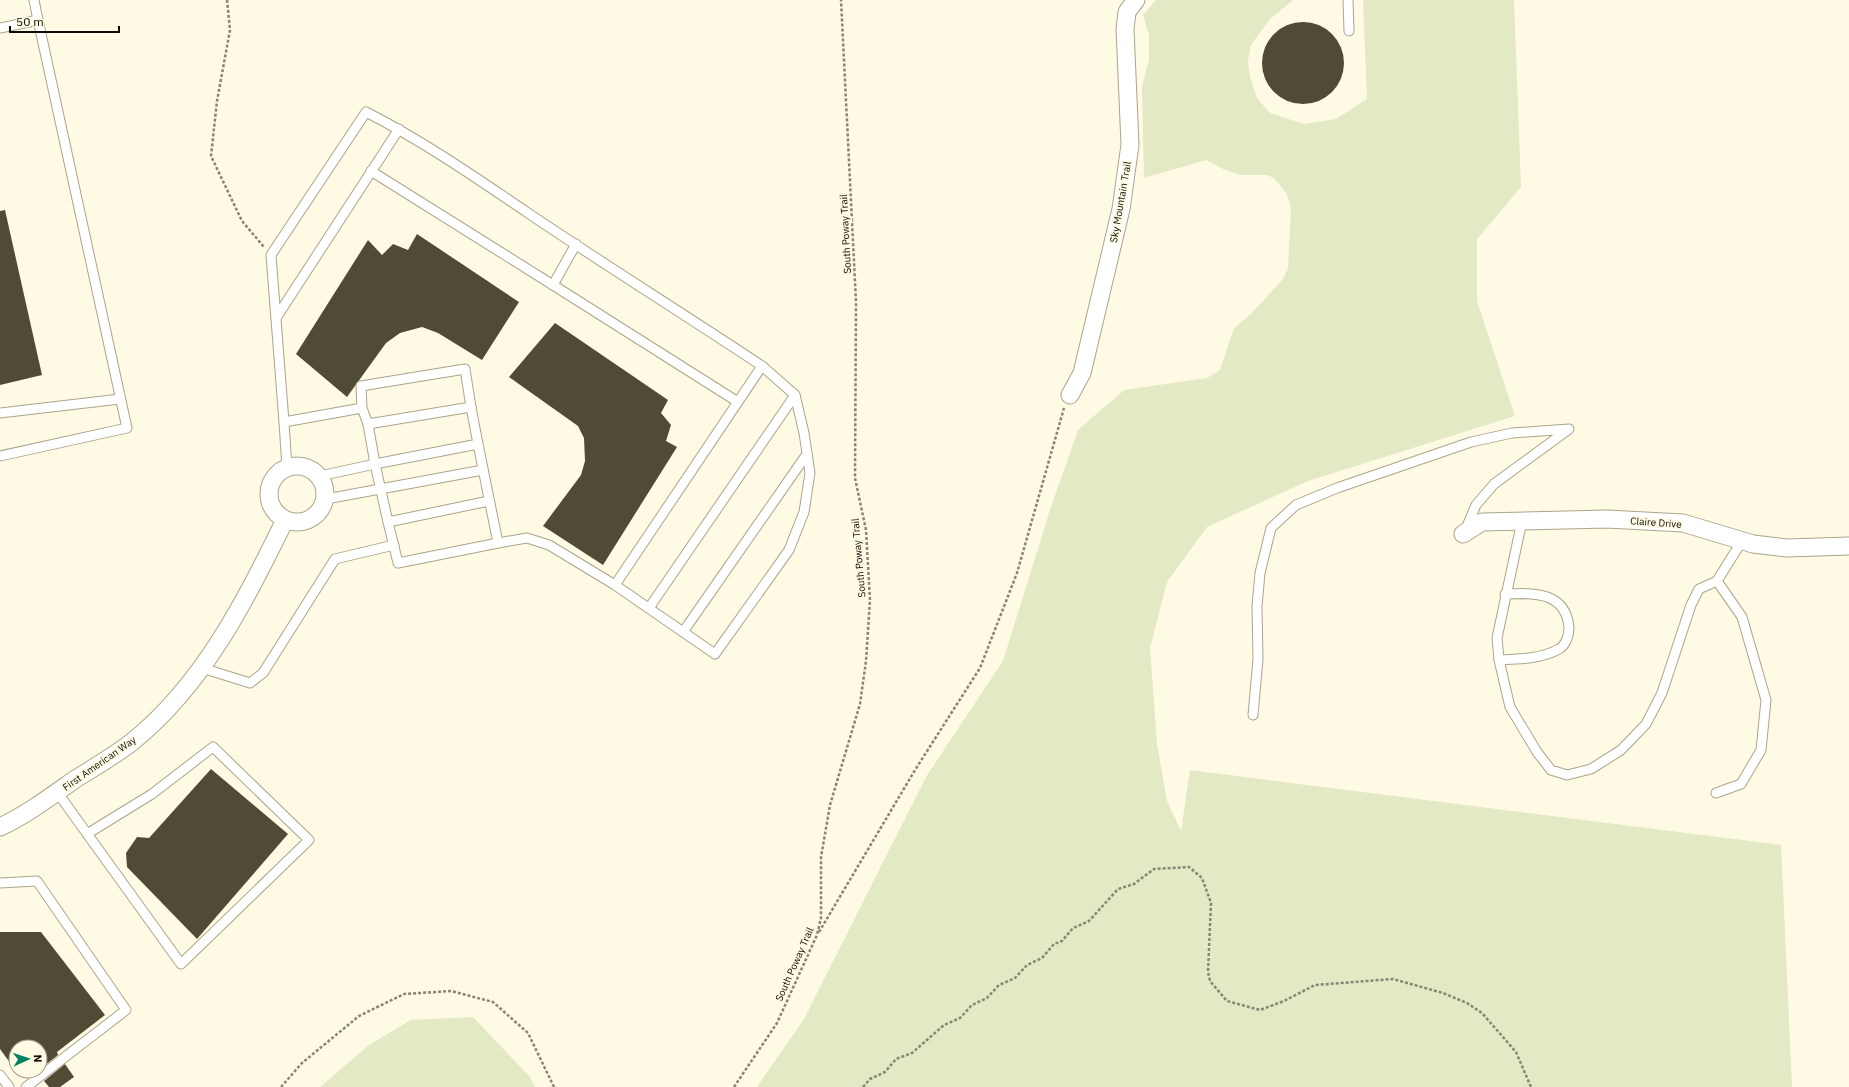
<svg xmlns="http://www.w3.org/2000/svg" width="1849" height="1087" font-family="'IBM Plex Sans',sans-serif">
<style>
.green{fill:#e2e9c4}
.building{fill:#504b34}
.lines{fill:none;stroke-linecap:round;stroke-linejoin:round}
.lane-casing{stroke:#aba58b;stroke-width:11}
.street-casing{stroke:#aba58b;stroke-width:19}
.path{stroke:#898576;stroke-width:2.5;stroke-dasharray:3 2;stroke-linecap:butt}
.lane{stroke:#fff;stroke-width:9}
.street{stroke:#fff;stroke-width:17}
.labels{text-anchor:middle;stroke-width:4;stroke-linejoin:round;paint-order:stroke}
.street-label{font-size:10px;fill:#0d0b04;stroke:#fffae3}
</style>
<rect width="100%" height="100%" fill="#fffae3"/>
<!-- green -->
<g class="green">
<polygon points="1156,0 1293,0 1270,19 1251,45 1248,61 1250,77 1257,98 1270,113 1304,124 1336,119 1367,99 1363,0 1514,0 1521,187 1477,239 1477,301 1515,416 1308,481 1207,527 1167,582 1150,648 1157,744 1167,801 1181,831 1190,770 1781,845 1792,1087 757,1087 804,1019 926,777 1003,661 1050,510 1078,430 1124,390 1207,378 1220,370 1234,328 1253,312 1283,279 1288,268 1291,208 1287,194 1275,179 1268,175 1240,175 1223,169 1206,160 1144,178 1142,87 1149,60 1149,35 1143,15"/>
<polygon points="473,1017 530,1077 535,1087 320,1087 369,1045 411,1020"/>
</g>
<!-- building -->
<g class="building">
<circle cx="1303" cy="63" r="41"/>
<polygon points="5,210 42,375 0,385 0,211"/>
<polygon points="417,234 519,302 482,360 438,333 422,327 400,333 386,343 347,397 296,354 368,240 382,255 393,244 408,250"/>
<polygon points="555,323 668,400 661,413 671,425 666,441 677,447 603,565 543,526 581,475 585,461 584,438 578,426 509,377"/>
<polygon points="211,769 288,834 197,939 127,867 126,853 137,837 149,838"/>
<polygon points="0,932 41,932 105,1015 57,1052 58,1055 40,1069 40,1047 16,1047 16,1071 0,1049"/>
<polygon points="65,1064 74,1077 60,1087 49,1087 44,1081"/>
</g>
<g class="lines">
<!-- lane casing -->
<g class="lane-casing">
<g id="lane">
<polyline points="34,0 38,20"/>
<polyline points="1348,0 1349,31"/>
<polyline points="0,28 38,20 127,428 0,456"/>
<polyline points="371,171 553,285 576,244"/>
<polyline points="553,285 738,402"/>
<polyline points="276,318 399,129"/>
<polyline points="0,413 120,399"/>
<path d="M 284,422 L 271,255 L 366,112 C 423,141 475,177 528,213 C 605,265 684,314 762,366"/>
<polyline points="368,424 375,464 478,444 471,407"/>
<polyline points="287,468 284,422 362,408 361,386 465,369 471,407 368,424 362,408"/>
<polyline points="320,476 375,464 388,522 489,501"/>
<polyline points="326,499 483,470"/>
<polyline points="1522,521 1497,638 1499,660 1510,707 1537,752 1551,770 1567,775 1591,769 1621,750 1646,724 1662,693 1691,605 1699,589 1717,581"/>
<polyline points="388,522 398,563 498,543 478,444"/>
<polyline points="498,543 527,538 549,545 615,585 762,366 795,395 804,433 810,473 804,512 789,550 715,654 615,585"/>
<polyline points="649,608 795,395"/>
<polyline points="683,632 807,454"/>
<path d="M 1499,660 C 1520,659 1541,659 1559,649 C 1566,645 1569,635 1569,628 C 1566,591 1533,593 1505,594"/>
<polyline points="202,668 250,683 263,673 335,559 394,545"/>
<polyline points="1253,715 1258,659 1257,606 1260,573 1271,528 1296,505 1337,488 1471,442 1512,433 1569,429 1494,484 1476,505 1465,531"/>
<polyline points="57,792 181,964 309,840 213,747 152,794 87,834"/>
<polyline points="1716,793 1741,784 1761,750 1766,700 1742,617 1717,581 1742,541"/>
<polyline points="0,883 37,881 126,1010 26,1087"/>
<polyline points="0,1075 9,1087"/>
</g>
</g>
<!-- street casing -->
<g class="street-casing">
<g id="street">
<polyline points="1070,395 1082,373 1121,209 1130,145 1125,29 1127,12 1136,0"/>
<circle cx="297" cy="494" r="28"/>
<polyline points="1463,534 1482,522 1607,519 1683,523 1753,544 1787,548 1849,546"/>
<path d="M 0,827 C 26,815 50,797 74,780 C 93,768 114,756 132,742 C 204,684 245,601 285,520"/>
</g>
</g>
<!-- path -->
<g class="path">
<polyline points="227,0 230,30 217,101 211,156 242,221 264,247"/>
<polyline points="819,932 915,770 980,668 1017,573 1064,408"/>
<polyline points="281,1087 302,1063 359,1016 404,994 451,991 493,1002 528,1033 554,1087"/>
<polyline points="734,1087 777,1023 817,935 821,918 821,857 830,805 860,704 866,661 870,600 866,530 855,478 856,302 841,0"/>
<polyline points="863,1087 870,1079 885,1072 896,1059 912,1053 944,1025 960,1018 972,1005 987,998 999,985 1015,978 1027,965 1042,958 1054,944 1062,941 1073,928 1089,921 1118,889 1134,884 1154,869 1189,867 1202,878 1211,903 1208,972 1210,981 1227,1001 1260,1010 1284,1001 1315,985 1393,979 1443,993 1467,1003 1482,1013 1516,1052 1531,1087"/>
</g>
<!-- lane -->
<use href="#lane" class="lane"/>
<!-- street -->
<use href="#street" class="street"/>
</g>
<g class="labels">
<!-- street labels -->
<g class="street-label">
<text transform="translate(1120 202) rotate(-80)" y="4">Sky Mountain Trail</text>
<text transform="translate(845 234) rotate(-93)" y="4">South Poway Trail</text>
<text transform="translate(1656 522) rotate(4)" y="4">Claire Drive</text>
<text transform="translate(858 558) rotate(-95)" y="4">South Poway Trail</text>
<text transform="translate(99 763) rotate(-35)" y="4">First American Way</text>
<text transform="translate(794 964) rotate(-66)" y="4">South Poway Trail</text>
</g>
</g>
<!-- north arrow -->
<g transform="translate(28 1059) rotate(87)"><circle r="19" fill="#fffae3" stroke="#9e9a8a"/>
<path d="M0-3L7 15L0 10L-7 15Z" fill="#008264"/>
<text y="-6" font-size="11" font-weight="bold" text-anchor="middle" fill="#0d0b04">N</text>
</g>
<!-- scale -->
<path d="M10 26v6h109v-6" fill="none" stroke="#0d0b04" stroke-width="2"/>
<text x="16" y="26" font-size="12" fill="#0d0b04" stroke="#fffae3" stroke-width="3" paint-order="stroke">50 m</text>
</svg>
